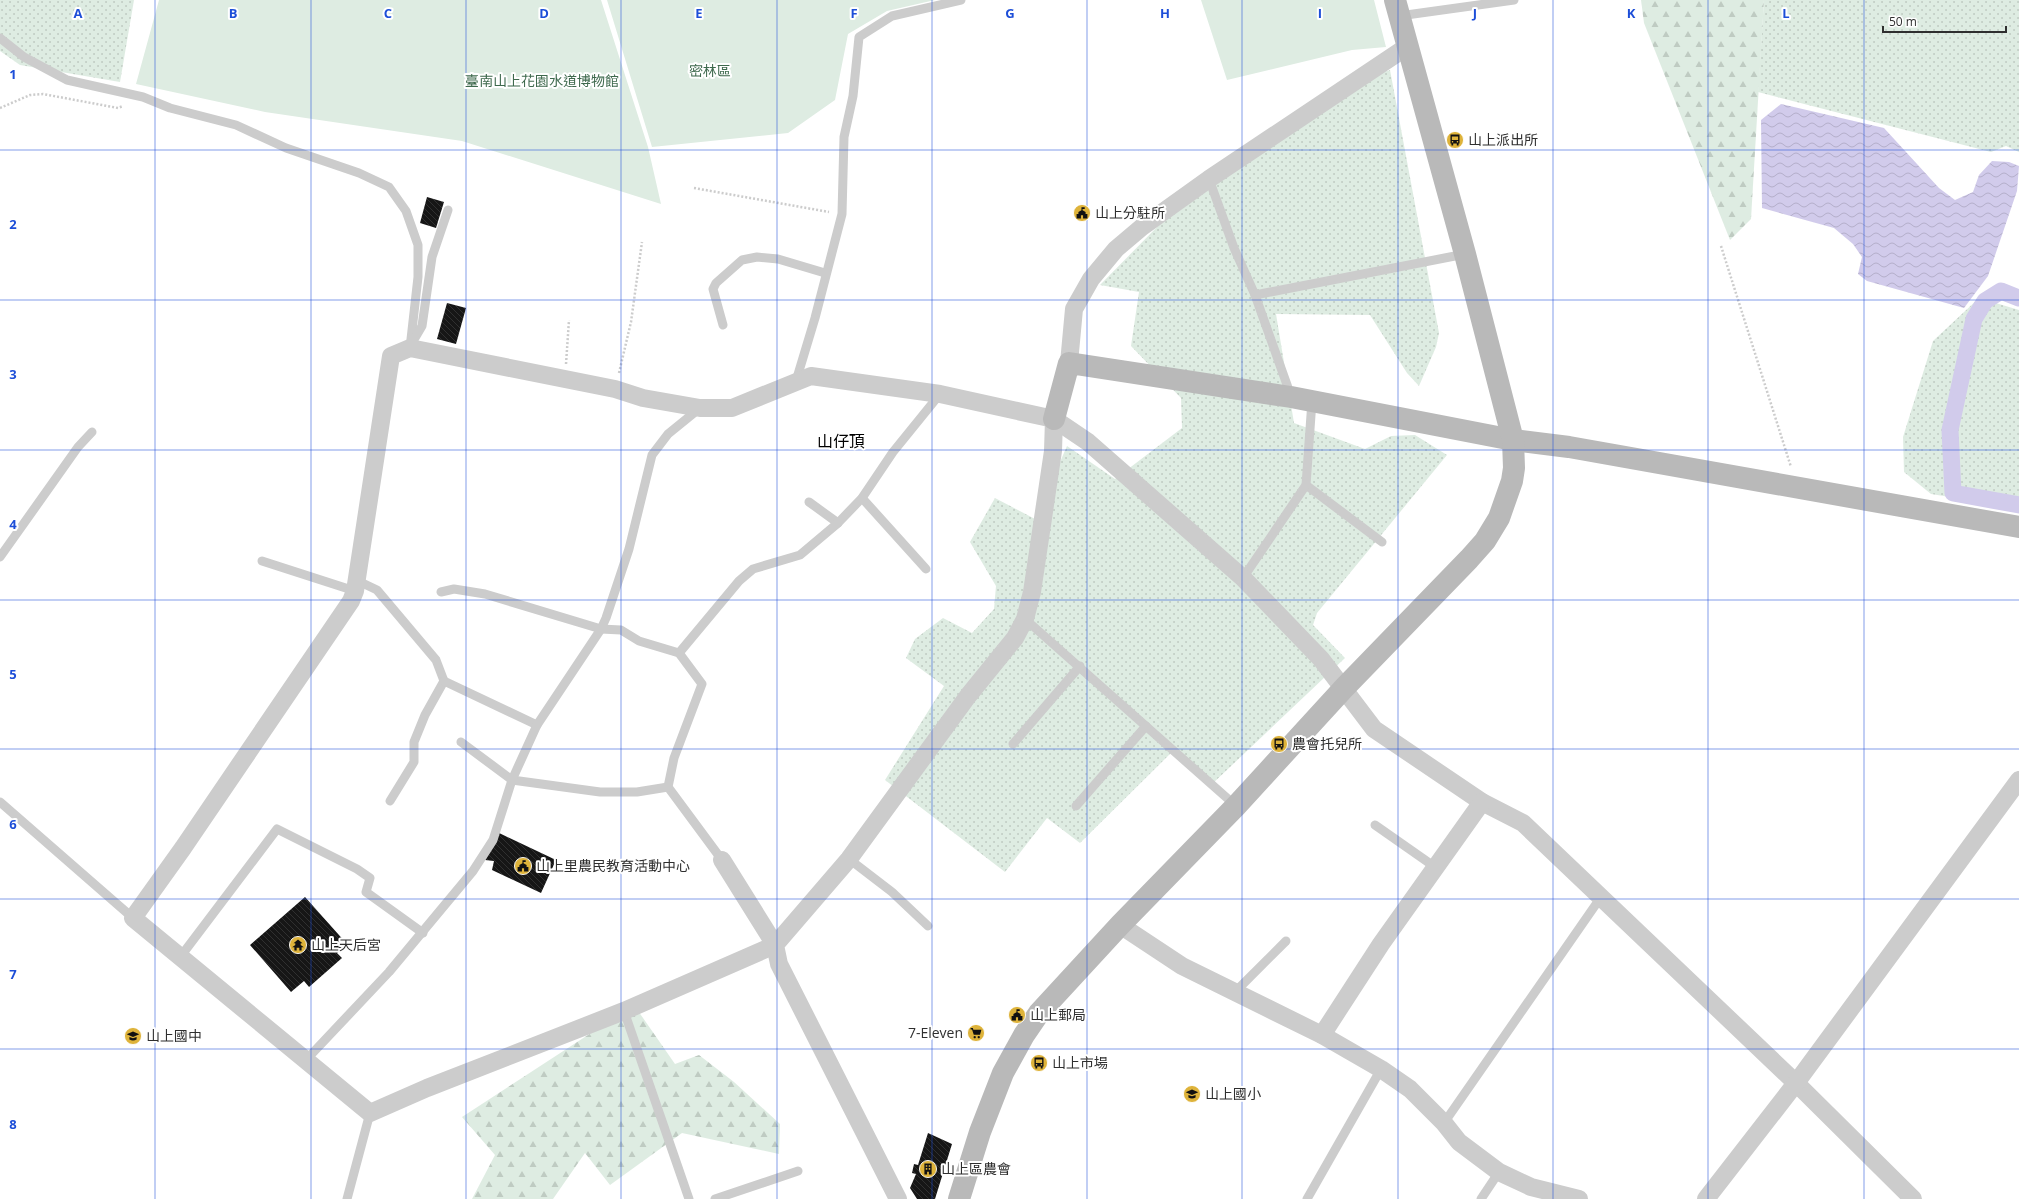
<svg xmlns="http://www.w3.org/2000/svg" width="2019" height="1199" font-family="'Open Sans','Noto Sans TC',sans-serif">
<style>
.grass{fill:url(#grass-dots)}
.forest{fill:url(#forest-firs)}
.park{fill:#deece2}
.water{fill:url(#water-waves)}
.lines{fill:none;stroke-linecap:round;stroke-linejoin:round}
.canal{stroke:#d1cbeb;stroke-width:17}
.building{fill:url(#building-back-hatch)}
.path{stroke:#ccc;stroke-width:2.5;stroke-dasharray:2 2;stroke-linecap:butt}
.lane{stroke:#ccc;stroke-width:9}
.street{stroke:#ccc;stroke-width:18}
.secondary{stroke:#b9b9b9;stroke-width:22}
.grid{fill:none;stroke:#1d4ed8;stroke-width:1;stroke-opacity:0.55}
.labels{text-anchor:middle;stroke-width:4;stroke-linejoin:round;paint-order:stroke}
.park-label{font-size:14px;fill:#3e694d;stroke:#fff}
.poi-label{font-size:14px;fill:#2f2f2f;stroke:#fff;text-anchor:start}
.quarter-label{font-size:16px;fill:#000;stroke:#fff}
.grid-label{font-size:13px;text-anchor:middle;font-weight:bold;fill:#1d4ed8;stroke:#fff;stroke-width:4;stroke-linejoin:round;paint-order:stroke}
</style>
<defs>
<pattern id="grass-dots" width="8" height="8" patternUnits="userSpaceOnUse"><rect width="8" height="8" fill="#deece2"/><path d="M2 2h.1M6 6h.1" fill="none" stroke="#bfcbc2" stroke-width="1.8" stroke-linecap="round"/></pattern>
<pattern id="forest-firs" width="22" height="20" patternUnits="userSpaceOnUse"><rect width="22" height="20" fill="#deece2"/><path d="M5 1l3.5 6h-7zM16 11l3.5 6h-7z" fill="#bfcbc2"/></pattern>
<pattern id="water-waves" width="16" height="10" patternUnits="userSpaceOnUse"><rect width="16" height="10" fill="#d1cbeb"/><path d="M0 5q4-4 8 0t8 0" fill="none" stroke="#b4afca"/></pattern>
<pattern id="building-back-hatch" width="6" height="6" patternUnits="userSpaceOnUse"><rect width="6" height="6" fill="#161616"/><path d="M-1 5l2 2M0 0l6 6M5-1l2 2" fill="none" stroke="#303030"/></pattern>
</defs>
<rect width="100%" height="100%" fill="#fff"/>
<!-- grass -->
<g class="grass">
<polygon points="0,0 134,0 120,82 20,65 0,51"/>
<polygon points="1764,0 2019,0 2019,152 2006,146 1991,152 1758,92"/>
<polygon points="1390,70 1439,333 1436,347 1419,386 1407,373 1370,315 1276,314 1294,423 1365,449 1391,436 1415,435 1447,455 1317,613 1313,625 1345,658 1210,786 1173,751 1080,843 1047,818 1005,872 885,780 944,686 906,658 915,639 943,618 972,633 994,609 996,586 970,542 995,498 1035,519 1067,446 1115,479 1182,428 1181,398 1131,346 1139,292 1100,285 1158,226 1365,78"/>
<polygon points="1979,298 2019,310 2019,508 1931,494 1904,472 1903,437 1933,341"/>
</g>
<!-- forest -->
<g class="forest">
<polygon points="1641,0 1764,0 1751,219 1730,240 1644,23"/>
<polygon points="634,1005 675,1064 699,1055 734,1082 780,1124 779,1154 682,1133 610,1185 585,1153 553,1199 472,1199 495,1155 462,1117"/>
</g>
<!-- park -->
<g class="park">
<polygon points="159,0 601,0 648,147 661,204 462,141 265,112 136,84"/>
<polygon points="607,0 935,0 887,11 848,34 835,100 788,133 652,147"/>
<polygon points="1201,0 1374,0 1386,47 1352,50 1227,80"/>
</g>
<!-- water -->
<polygon class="water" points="1781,104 1884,128 1939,188 1955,200 1973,192 1979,175 1992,161 2009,162 2019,166 2017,191 1988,276 1964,308 1867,281 1858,274 1862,257 1853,244 1834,228 1762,208 1761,120"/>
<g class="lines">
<!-- canal -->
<polyline class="canal" points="2019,298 2001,291 1985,301 1974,319 1950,430 1953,493 2019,505"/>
</g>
<!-- building -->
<g class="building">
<polygon points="427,197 444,202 436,228 420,223"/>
<polygon points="447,303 466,308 456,344 437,339"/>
<polygon points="497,832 556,860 541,893 492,870 494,861 485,860"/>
<polygon points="305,897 347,944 337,953 342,958 309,987 304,981 291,992 250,945"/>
<polygon points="928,1133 952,1144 935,1199 917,1199 910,1188 916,1174 912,1173 914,1164 918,1165"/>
</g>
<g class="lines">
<!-- path -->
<g class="path">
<polyline points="0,108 30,95 43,94 118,108 123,106"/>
<polyline points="694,188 829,212"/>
<polyline points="1721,246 1791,467"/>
<polyline points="566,364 569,320"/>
<polyline points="619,373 631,322 642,242"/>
</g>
<!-- lane -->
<g class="lane">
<polyline points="1399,16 1514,0"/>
<polyline points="0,38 24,57 67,80 143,97 170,108 236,125 286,148 359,173 389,187 406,211 418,245 418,277 410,348"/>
<polyline points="1209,179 1234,248 1255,295 1291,396"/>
<polyline points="1255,295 1465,254"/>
<polyline points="723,325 713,289 716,283 742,260 757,257 778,259 825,273"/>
<polyline points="412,343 422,326 432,257 448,210"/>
<polyline points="796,381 815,318 842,214 844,137 853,96 859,37 892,16 961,0"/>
<polyline points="1306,485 1382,542"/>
<polyline points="862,498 926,569"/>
<polyline points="809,502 838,523"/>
<polyline points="0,557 78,447 92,432"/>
<polyline points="262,561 355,591"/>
<polyline points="1243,578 1306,485 1312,401"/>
<polyline points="356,580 377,590 436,660 444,681 425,715 414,742 414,762 390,801"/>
<polyline points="441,592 454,589 485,594 601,629 621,630 639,641 679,653 702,684 674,758 668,787 722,860"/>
<polyline points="1025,619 1236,806"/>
<polyline points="679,653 739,581 753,569 800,555 838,523 862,498 893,452 940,394"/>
<polyline points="444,681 537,725"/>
<polyline points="461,742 512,780 600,792 637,792 668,787"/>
<polyline points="1013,744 1080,666"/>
<polyline points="0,802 133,918"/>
<polyline points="1076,806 1146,726"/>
<polyline points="1375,825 1435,867"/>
<polyline points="849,859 892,892 928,926"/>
<polyline points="181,956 277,829 357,869 370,878 366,892 423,933"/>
<polyline points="1234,993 1286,941"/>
<polyline points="624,1011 689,1199"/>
<polyline points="306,1060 389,972 473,871 493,840 512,780 537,725 601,629 606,618 629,549 652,455 668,434 700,408"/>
<polyline points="1444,1123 1601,897"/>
<polyline points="347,1199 370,1113"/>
<polyline points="715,1199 798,1171"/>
<polyline points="1307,1199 1381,1069"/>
<polyline points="1481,1199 1499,1172"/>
</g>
<!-- street -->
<g class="street">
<polyline points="1069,363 1074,309 1091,279 1116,249 1142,227 1209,179 1408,46"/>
<polyline points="722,860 775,945 624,1011 427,1088 370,1113 133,918 183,848 351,601 355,591 391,356 410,348 615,389 643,398 700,408 732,408 811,376 940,394 1054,419 1088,442 1243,578 1321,659 1374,729 1482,802 1523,823 1796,1083 1913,1199"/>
<polyline points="1120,925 1182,966 1322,1035 1381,1069 1410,1089 1444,1123 1459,1142 1499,1172 1531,1187 1579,1199"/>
<polyline points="1322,1035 1381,944 1482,802"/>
<polyline points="898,1199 779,964 775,945 849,859 968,696 1015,638 1025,619 1032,592 1053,451 1054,419"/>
<polyline points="1706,1199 1796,1083 2019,780"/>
</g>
<!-- secondary -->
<g class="secondary">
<polyline points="1054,419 1069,363 1291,397 1513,440 1569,447 2019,527"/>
<polyline points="959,1199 980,1132 1003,1073 1024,1035 1039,1013 1120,925 1236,806 1344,688 1469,559 1485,541 1499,518 1512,481 1514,468 1513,440 1465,254 1395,0"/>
</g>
</g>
<!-- grid -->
<path class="grid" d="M 155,0 L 155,1199M 311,0 L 311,1199M 466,0 L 466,1199M 621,0 L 621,1199M 777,0 L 777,1199M 932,0 L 932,1199M 1087,0 L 1087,1199M 1242,0 L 1242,1199M 1398,0 L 1398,1199M 1553,0 L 1553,1199M 1708,0 L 1708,1199M 1864,0 L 1864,1199M 0,150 L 2019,150M 0,300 L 2019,300M 0,450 L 2019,450M 0,600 L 2019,600M 0,749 L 2019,749M 0,899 L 2019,899M 0,1049 L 2019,1049"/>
<!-- icons -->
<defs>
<g id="bus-disc" transform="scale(0.9)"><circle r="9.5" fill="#deb33a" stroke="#fff"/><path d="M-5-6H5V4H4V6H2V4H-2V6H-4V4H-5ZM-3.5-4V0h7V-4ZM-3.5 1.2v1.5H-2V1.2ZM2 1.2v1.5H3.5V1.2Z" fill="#111"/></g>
<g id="civic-disc" transform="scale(0.9)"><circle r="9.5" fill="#deb33a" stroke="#fff"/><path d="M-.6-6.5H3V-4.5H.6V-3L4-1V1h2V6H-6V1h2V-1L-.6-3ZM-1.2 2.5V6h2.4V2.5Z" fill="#111"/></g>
<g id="temple-disc" transform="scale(0.9)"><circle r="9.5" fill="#deb33a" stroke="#fff"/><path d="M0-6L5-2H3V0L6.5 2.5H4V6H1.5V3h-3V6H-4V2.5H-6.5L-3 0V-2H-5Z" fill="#111"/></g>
<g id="supermarket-disc" transform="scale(0.9)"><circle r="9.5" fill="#deb33a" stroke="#fff"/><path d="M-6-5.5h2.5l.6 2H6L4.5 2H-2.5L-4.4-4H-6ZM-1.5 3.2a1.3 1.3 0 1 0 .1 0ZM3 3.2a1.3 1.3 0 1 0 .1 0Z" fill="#111"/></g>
<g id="school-disc" transform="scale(0.9)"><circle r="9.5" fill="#deb33a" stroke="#fff"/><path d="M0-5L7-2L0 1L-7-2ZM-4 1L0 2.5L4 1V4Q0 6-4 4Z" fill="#111"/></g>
<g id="building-disc" transform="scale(0.9)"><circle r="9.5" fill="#deb33a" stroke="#fff"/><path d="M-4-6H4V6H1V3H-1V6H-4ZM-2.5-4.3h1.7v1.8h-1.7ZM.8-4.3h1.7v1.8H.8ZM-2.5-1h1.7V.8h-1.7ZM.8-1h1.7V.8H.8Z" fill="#111"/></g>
</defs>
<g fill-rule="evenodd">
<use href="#bus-disc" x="1455" y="140"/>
<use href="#civic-disc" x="1082" y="213"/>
<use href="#bus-disc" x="1279" y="744"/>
<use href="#civic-disc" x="523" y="866"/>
<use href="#temple-disc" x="298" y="945"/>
<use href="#civic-disc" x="1017" y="1015"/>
<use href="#supermarket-disc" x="976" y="1033"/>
<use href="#school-disc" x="133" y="1036"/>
<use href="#bus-disc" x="1039" y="1063"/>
<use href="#school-disc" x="1192" y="1094"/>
<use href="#building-disc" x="928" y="1169"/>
</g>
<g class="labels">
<!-- park labels -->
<g class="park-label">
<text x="710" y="76">密林區</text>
<text x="542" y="86">臺南山上花園水道博物館</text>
</g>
<!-- poi labels -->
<g class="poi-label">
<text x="1468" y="145">山上派出所</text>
<text x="1095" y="218">山上分駐所</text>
<text x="1292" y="749">農會托兒所</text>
<text x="536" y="871">山上里農民教育活動中心</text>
<text x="311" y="950">山上天后宮</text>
<text x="1030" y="1020">山上郵局</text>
<text x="963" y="1038" text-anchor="end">7-Eleven</text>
<text x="146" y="1041">山上國中</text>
<text x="1052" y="1068">山上市場</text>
<text x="1205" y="1099">山上國小</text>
<text x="941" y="1174">山上區農會</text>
</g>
<!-- quarter labels -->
<g class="quarter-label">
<text x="841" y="447">山仔頂</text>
</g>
</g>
<g class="grid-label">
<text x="78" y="18">A</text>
<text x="233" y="18">B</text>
<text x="388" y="18">C</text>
<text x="544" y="18">D</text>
<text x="699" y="18">E</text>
<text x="854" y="18">F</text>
<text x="1010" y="18">G</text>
<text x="1165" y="18">H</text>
<text x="1320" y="18">I</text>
<text x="1475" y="18">J</text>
<text x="1631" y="18">K</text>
<text x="1786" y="18">L</text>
<text x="13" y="79">1</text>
<text x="13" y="229">2</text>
<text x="13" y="379">3</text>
<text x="13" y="529">4</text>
<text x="13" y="679">5</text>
<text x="13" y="829">6</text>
<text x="13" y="979">7</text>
<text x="13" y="1129">8</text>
</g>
<!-- scale -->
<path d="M1883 26v6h123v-6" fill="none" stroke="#2f2f2f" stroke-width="2"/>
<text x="1889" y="26" font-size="12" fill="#2f2f2f" stroke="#ffffff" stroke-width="3" paint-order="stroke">50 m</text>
</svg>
